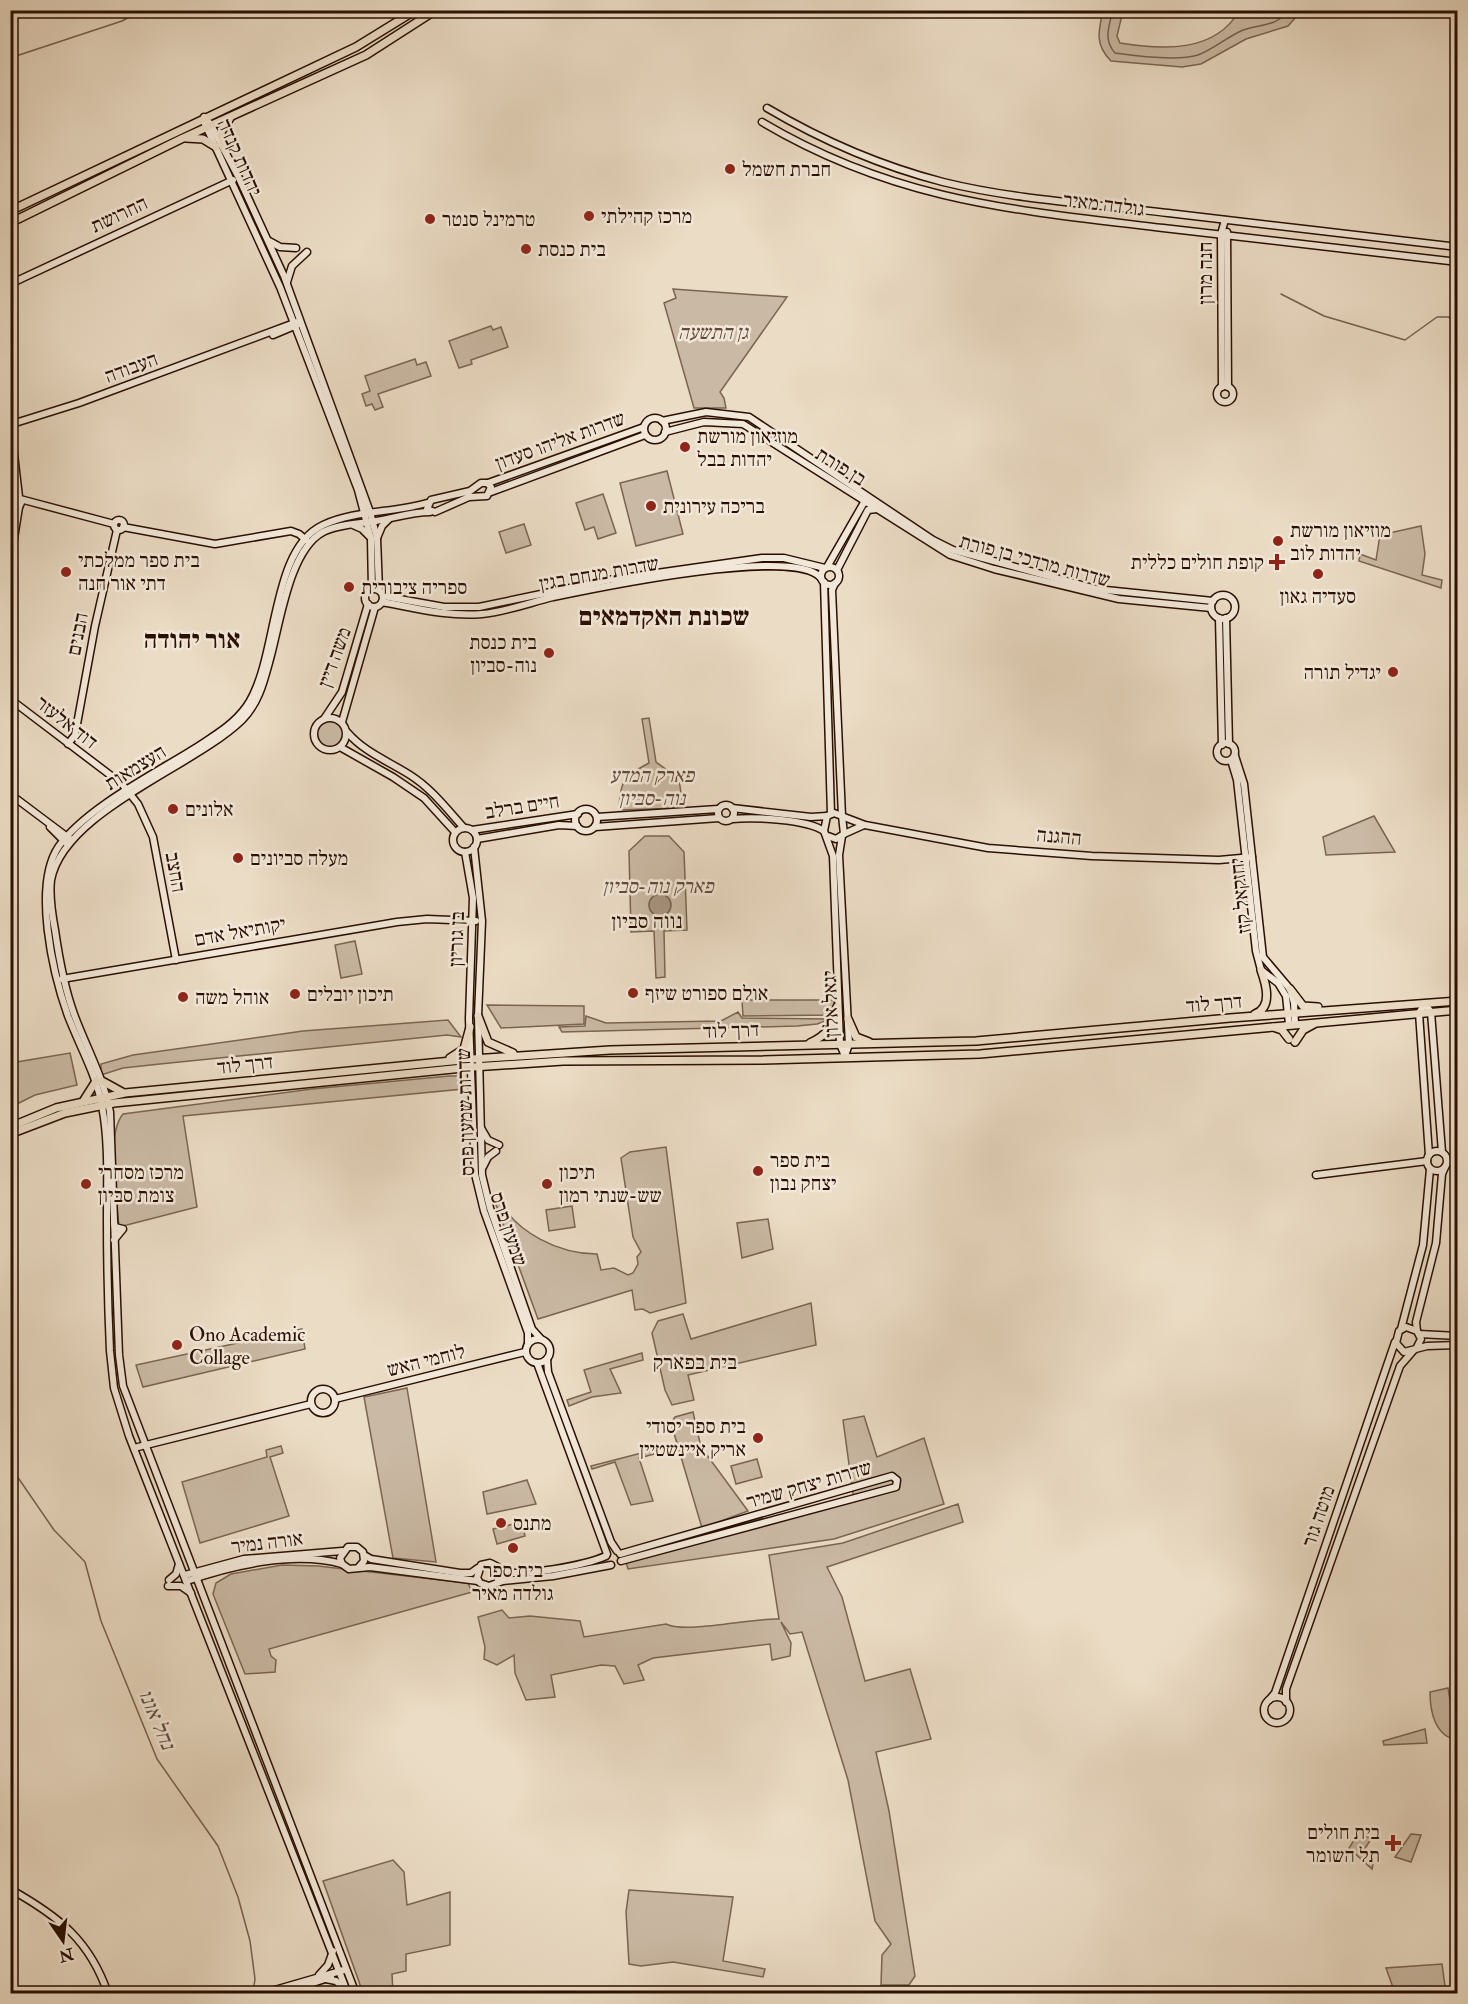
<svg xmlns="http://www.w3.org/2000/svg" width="1468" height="2004" font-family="'IM FELL Double Pica','Frank Ruhl Libre',serif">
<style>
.green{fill:#cab9a4;stroke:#7a6452;stroke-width:1.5}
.water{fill:#a99682;stroke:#76604e;stroke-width:1.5}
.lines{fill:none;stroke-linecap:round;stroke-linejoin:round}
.stream{stroke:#76604e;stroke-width:1.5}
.secondary-casing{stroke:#2a0f01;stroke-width:9}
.primary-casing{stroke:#2a0f01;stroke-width:10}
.secondary{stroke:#f2e8d9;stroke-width:6}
.primary{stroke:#ebdcc5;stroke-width:7}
.poi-dot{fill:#8f2418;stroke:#f2e8d9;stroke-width:2}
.labels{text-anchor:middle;stroke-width:5;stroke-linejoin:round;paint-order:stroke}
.street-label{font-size:20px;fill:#2a0f01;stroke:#f2e8d9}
.poi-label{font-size:20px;fill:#2a0f01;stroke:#f2e8d9;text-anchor:start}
.park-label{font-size:20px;font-style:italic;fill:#624a3a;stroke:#f2e8d9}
.neighbourhood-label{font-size:21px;fill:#2a0f01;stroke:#f2e8d9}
.water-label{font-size:21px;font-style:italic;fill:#634c3b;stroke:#f2e8d9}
.district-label{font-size:26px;font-weight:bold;fill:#2a0f01;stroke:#f2e8d9}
</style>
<rect width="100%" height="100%" fill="#ebdcc5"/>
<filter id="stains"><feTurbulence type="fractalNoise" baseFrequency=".00333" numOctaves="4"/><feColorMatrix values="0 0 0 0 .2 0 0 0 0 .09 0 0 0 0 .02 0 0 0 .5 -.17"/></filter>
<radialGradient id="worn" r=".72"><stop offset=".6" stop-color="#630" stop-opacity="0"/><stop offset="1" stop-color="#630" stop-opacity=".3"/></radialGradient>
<!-- green -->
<g class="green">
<path d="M 1103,11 L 1123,11 L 1117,36 L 1120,43 C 1162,50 1215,53 1239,11 L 1297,11 L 1296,17 L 1288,26 L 1246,39 L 1201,64 L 1182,67 L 1111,61 C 1095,45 1098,32 1103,11 Z"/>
<polygon points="673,289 787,297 720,392 724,398 726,408 694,408 664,303 676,298"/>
<polygon points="491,326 493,330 501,327 508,347 471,360 472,364 459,368 449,341"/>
<polygon points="415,359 417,365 426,362 431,376 378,394 383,407 375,410 372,404 366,406 362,394 370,391 365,376"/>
<polygon points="667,471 683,534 636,546 620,483"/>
<polygon points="603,494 616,533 598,539 594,527 585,530 576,503"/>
<polygon points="524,524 531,545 506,553 499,532"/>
<polygon points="1421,526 1425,554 1422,575 1442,580 1441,588 1359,561 1360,554 1376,560 1380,535"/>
<path d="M 649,718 L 656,762 L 679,779 L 683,808 L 619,810 C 620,781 623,777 649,763 L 642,719 Z"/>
<circle cx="330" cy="734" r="16"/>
<polygon points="1374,816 1395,852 1326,855 1323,837"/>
<polygon points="645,836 669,836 684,852 687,930 664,931 665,977 656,978 654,931 631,932 629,851"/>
<polygon points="355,941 362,974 341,978 335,945"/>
<polygon points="742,1000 834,1000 834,1015 743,1016"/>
<polygon points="487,1005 584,1006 584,1024 501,1028"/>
<polygon points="738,1012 742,1018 831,1019 817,1024 797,1026 562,1032 559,1027 585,1026 586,1016 606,1023 721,1021"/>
<polygon points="448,1020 461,1037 447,1035 160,1064 123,1068 101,1075 101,1064 133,1055 303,1031"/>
<polygon points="70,1053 77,1085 35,1095 11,1107 11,1063"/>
<path d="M 449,1076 L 457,1076 L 462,1080 L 463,1089 L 183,1116 L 197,1207 L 119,1227 C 117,1199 105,1136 123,1114 L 312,1089 Z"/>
<path d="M 666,1147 L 686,1303 L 650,1313 L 643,1309 L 635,1310 L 632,1290 L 538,1319 L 495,1202 L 499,1200 C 517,1233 559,1254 597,1254 L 601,1270 L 614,1268 L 628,1275 L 633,1273 L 638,1264 L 637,1257 L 641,1252 L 633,1237 L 621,1158 L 630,1152 Z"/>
<polygon points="572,1206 575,1227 549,1231 546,1210"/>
<polygon points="768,1219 773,1249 742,1258 737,1223"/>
<polygon points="811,1303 816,1345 688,1375 694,1400 672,1405 665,1390 652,1333 658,1321 683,1314 691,1339"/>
<polygon points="302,1329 305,1349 143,1387 136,1365"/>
<polygon points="642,1353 643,1360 610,1369 621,1393 592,1397 569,1406 567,1400 591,1392 584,1370"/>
<polygon points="407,1388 436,1562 393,1558 364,1397"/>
<polygon points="693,1412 701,1447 748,1511 702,1528 671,1423 675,1417"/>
<polygon points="864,1416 877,1457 924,1438 944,1504 834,1539 628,1569 624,1555 854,1501 843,1420"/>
<polygon points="281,1446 283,1453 270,1457 289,1516 200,1543 182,1482 267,1457 266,1450"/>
<polygon points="665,1447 666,1451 639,1458 653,1501 631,1505 615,1462 592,1469 591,1466"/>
<polygon points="757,1459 762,1477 736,1484 731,1466"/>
<polygon points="527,1480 536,1504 487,1514 483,1492"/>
<path d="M 958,1504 L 963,1522 L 827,1567 L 842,1597 L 865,1681 L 910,1669 L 931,1739 L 876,1752 L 889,1811 L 915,1976 L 909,1985 L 881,1985 L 882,1955 L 891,1944 L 875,1921 L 848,1780 L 802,1632 L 790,1634 L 781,1622 L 791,1643 L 790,1656 L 772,1660 L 770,1644 L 653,1658 L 638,1665 L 644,1680 L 624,1684 L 615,1666 L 601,1665 L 551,1675 L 555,1697 L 526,1700 L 515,1673 L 514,1655 L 497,1665 L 484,1659 L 485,1647 L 478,1617 L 502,1610 L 509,1618 L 530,1616 L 580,1621 L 584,1637 L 666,1624 C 686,1634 751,1618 779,1619 L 769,1555 L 843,1543 Z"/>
<polygon points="522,1522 525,1536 497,1544 493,1529"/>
<polygon points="282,1565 318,1566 468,1583 472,1592 269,1649 271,1656 276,1660 275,1672 245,1674 213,1594 216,1583 231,1574"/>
<path d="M 1448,1688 L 1457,1740 C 1435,1736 1430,1712 1430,1692 Z"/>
<polygon points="1425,1729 1427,1743 1384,1745 1383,1741"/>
<polygon points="1359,1832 1371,1839 1364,1850 1374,1858 1372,1869 1349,1848"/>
<polygon points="1411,1834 1421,1835 1411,1862 1395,1857"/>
<polygon points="393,1860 404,1872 407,1905 450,1892 450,1945 406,1954 406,1971 392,1974 393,1993 363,1993 323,1881"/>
<polygon points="629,1890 733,1897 723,1961 765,1969 763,1977 673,1962 641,1966 629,1964 626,1912"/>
<polygon points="1442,1964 1445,1986 1435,1993 1395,1993 1386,1968"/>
</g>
<!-- water -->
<circle class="water" cx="660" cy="905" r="11"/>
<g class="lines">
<!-- stream -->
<g class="stream">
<path d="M 1113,10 C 1109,26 1103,40 1115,53 C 1136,56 1178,61 1198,55 C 1214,49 1227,37 1243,30 C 1258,24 1279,27 1287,10"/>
<polyline points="10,58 122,21 142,10"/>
<polyline points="1281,294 1324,316 1405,340 1437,317 1449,317 1458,330"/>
<polyline points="10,1466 54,1530 85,1562 101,1621 157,1759 218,1846 238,1897 250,1941 255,1979 253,1992"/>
</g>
<!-- secondary casing -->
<g class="secondary-casing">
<g id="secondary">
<path d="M 767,108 C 823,141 881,166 943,182 C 1016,200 1094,204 1168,213 C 1265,224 1361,236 1458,247"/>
<polyline points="204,117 211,125 238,176 284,276 370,512 377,538 379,590"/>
<path d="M 762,122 C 895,201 1014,210 1163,228 C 1261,239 1359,251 1458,262"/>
<polyline points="205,124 280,287 358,490 371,539 372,589"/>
<polyline points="1227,232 1228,387"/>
<polyline points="269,241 280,247 296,248"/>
<polyline points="287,282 292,266 307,252"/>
<polyline points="10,284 233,180"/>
<polyline points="273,335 299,324"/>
<circle cx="1225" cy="394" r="8"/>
<polyline points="1222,387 1221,234 1225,220"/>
<circle cx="655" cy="429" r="11"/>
<polyline points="662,421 706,412 749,417 933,540 953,550 1096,589 1213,601"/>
<polyline points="12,424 79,403 297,322"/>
<polyline points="11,428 19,497"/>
<polyline points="665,432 704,422 743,424 950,555 994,569 1119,599 1211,608"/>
<polyline points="10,472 10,494"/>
<polygon points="481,483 487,483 491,487 487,496 469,497 435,512 427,509 431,500 470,491"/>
<polyline points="488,483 644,427"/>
<polyline points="491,492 645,435"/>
<polyline points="10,497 17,496 21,503 18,509 10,508"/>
<polyline points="20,499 114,524"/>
<polyline points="10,511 10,531"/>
<circle cx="119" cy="525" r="5"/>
<polyline points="353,525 362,529 371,538"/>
<polyline points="123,527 215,544 291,531 299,534 306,540"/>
<polyline points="377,538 382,526 389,519"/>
<polyline points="10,564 19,507"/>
<polyline points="827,567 866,499"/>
<circle cx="830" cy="576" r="9"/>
<polyline points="837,570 868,510 877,509"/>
<polyline points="824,582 831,814"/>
<polyline points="835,583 832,590 842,816"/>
<circle cx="374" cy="598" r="9"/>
<circle cx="1223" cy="607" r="12"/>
<polyline points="383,596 444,607 479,607 608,580 762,558 784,558 825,568"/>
<path d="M 382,602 C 415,608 448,617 482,614 C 505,612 529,603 553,597 C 596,588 795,546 821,578"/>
<polyline points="1219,618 1222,745"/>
<polyline points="1226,618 1229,744"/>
<polyline points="10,699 122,784 138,804 153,837 176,960"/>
<circle cx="330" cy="734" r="16"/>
<polyline points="324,719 342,692 368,604"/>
<polyline points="342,722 375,607"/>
<path d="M 347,732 C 364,752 388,761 410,775 C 431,788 447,809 464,828"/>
<circle cx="1226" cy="752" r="9"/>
<polyline points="68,744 75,735 95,626 117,530"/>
<polyline points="340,747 393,777 424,798 455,832"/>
<polyline points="1235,756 1244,784 1263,957 1290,989 1294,1003 1295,1024"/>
<polyline points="1231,760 1237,780 1256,951 1261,970 1278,983 1286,996 1289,1024"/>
<polyline points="10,794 70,839"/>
<circle cx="726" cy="813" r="8"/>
<polyline points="732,808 811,817 827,816"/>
<circle cx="586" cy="820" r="11"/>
<polyline points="597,817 718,809"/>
<polyline points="844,817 865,825 988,848 1092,856 1219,860 1252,857"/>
<path d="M 732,819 C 754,817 806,819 824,831"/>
<polyline points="50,827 66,843"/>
<polyline points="595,827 719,818"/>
<circle cx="465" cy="840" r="12"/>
<polyline points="472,830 578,814"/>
<polyline points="844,834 864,825"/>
<polyline points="828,836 836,839 844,834 842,816 834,813 827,816 824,831 833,856 840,1044 845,1056"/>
<polyline points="842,836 839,855 849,1044 845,1056"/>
<polyline points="477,839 559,825 577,826"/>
<polyline points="474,847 482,921 478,1016 482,1175 490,1208 532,1329 541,1339"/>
<polyline points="465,852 473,898 469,1019 475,1174 484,1211 528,1333 528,1344"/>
<polyline points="62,979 397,922 427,919 476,921"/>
<polyline points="481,1128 488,1140 499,1145"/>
<circle cx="1437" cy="1161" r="10"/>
<polyline points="1429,1155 1419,1013 1425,1004 1431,1012 1442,1152"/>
<polyline points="483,1167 488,1157 496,1151"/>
<polyline points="1316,1175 1427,1161"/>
<polyline points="114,1223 115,1227 123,1229 114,1240"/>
<polyline points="1401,1329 1423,1245 1430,1169"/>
<polyline points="1417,1331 1416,1322 1436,1243 1442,1174 1445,1167"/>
<polyline points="1419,1334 1458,1336"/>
<circle cx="538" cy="1351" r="12"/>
<polyline points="1416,1349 1421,1339 1417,1331 1406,1327 1399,1331 1396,1343 1404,1352 1427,1346 1458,1345"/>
<polyline points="547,1359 548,1372 611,1542 617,1551"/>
<polyline points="537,1363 607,1554"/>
<circle cx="323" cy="1401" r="12"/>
<polyline points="335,1399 525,1352"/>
<polyline points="134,1448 311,1404"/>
<polyline points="620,1554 892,1476 897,1480 896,1487 621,1561"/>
<polyline points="364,1555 371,1559 460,1573 471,1573 478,1568"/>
<polyline points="358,1568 364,1561 363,1552 357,1547 348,1547 340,1558 342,1564 349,1569 370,1567 478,1581"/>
<path d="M 500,1572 C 525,1576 583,1566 606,1556"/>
<polyline points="185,1575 244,1559 342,1551"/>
<polyline points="169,1580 176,1574 179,1564"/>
<path d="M 187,1581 C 233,1565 294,1551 342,1564"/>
<polyline points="497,1583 500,1575 498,1567 490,1563 481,1565 477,1578 480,1583 489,1586 503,1581 553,1576 611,1565"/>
<polyline points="168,1586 181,1586 191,1593"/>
<circle cx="1277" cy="1710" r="13"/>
<polyline points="1269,1700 1275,1693 1395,1342"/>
<polyline points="1286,1702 1286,1689 1400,1366 1413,1351"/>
<path d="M 10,1889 C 58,1916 90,1940 108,1994"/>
<polyline points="319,1975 328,1965 333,1951"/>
<polyline points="326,1979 336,1981 345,1989"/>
<polyline points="261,1994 344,1970"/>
<polyline points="280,1994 331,1977"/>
<path d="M 348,1994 L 129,1436 L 114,1388 L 110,1351 C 108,1307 107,1262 107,1218 C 107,1181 109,1142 102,1106 C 96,1074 80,1047 68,1016 C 53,974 32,885 59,846 C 87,807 156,773 197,747 C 215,735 233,725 246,707 C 279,661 269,550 323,525 C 355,510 394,513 427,503"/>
<path d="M 356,1994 L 123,1386 L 119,1355 L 110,1112 C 103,1076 86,1047 74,1014 C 64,987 59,958 55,930 C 52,914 49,897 51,880 C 64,811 194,767 242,720 C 259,703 264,681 270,659 C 280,624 289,550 323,532 C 339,524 359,524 376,521 C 394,518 412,512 430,512"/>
</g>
</g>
<!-- primary casing -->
<g class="primary-casing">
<g id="primary">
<polyline points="186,138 203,139 216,147"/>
<polyline points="224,149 221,132 230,118"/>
<polyline points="10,211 356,47 416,10"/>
<polyline points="10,223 181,139 366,55 436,10"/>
<polyline points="1290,989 1303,1006 1318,1007"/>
<path d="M 1255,1014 C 1273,1007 1266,984 1261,970"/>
<polyline points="478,1016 488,1042 513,1053"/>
<polyline points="848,1019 856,1037 869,1042"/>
<polyline points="1273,1027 1282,1030 1289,1039"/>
<polyline points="1295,1042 1303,1030 1314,1024"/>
<path d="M 810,1043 C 827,1035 835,1025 837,1007"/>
<polyline points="450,1058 464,1049 470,1027"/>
<polyline points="102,1081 122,1092"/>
<polyline points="84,1100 96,1081"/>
<polyline points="10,1127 56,1108 125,1093 472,1059 610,1050 976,1041 1230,1018 1458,1001"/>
<polyline points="10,1134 65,1113 114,1103 473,1067 563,1061 763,1060 980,1054 1458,1010"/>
</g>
</g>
<!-- secondary -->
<use href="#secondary" class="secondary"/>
<!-- primary -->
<use href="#primary" class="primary"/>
</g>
<!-- markers -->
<g class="poi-dot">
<circle cx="730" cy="169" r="6"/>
<circle cx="589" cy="216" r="6"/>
<circle cx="430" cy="219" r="6"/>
<circle cx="526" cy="249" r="6"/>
<circle cx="685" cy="447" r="6"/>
<circle cx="651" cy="506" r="6"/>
<circle cx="1278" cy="541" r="6"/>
<path d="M1274 553h6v6h6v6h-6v6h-6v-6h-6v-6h6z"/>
<circle cx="66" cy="572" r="6"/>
<circle cx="1318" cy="574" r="6"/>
<circle cx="349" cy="587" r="6"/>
<circle cx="549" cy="653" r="6"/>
<circle cx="1393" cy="672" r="6"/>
<circle cx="173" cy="809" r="6"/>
<circle cx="238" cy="858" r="6"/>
<circle cx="633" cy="993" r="6"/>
<circle cx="295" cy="994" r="6"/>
<circle cx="183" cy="997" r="6"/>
<circle cx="758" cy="1171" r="6"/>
<circle cx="86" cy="1184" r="6"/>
<circle cx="547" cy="1184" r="6"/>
<circle cx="177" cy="1345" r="6"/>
<circle cx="758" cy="1438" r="6"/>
<circle cx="501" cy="1523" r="6"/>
<circle cx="513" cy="1548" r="6"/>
<path d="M1390 1834h6v6h6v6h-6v6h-6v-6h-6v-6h6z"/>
</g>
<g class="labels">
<!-- street labels -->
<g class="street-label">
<text transform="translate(240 157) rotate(66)" y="7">יהדות קנדה</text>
<text transform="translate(1104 204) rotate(7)" y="7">גולדה מאיר</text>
<text transform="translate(119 214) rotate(-25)" y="7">החרושת</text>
<text transform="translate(1205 273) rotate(-90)" y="7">חנה מרון</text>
<text transform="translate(131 367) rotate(-20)" y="7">העבודה</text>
<text transform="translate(560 440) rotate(-20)" y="7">שדרות אליהו סעדון</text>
<text transform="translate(841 466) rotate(32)" y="7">בן פורת</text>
<text transform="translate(1035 560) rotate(15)" y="7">שדרות מרדכי בן פורת</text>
<text transform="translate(599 573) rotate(-10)" y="7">שדרות מנחם בגין</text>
<text transform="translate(77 634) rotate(-79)" y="7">הבנים</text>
<text transform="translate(334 657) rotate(-70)" y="7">משה דיין</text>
<text transform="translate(67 722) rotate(38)" y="7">דוד אלעזר</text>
<text transform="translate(135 767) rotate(-32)" y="7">העצמאות</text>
<text transform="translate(522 806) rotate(-9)" y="7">חיים ברלב</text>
<text transform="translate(1059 836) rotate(5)" y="7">ההגנה</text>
<text transform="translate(176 872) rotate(80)" y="7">החצב</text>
<text transform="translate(1240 896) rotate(-96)" y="7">יחזקאל קזז</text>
<text transform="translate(240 931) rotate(-10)" y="7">יקותיאל אדם</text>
<text transform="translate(456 939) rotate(-88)" y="7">בן גוריון</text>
<text transform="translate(1214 1003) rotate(-5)" y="7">דרך לוד</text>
<text transform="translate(830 1004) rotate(-92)" y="7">יגאל אלון</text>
<text transform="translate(731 1030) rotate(-2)" y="7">דרך לוד</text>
<text transform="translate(245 1064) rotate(-6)" y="7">דרך לוד</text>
<text transform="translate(465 1112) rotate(-92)" y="7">שדרות שמעון פרס</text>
<text transform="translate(509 1229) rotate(71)" y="7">שמעון פרס</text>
<text transform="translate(426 1360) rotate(-14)" y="7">לוחמי האש</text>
<text transform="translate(809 1484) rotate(-16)" y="7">שדרות יצחק שמיר</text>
<text transform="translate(1318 1516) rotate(-71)" y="7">מוטה גור</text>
<text transform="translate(267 1542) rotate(-7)" y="7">אורה נמיר</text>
</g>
<!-- poi labels -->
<g class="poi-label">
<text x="742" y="176">חברת חשמל</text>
<text x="601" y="223">מרכז קהילתי</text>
<text x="442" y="226">טרמינל סנטר</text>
<text x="538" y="256">בית כנסת</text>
<text x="697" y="443">מוזיאון מורשת<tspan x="697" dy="23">יהדות בבל</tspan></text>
<text x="663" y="513">בריכה עירונית</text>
<text x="1290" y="537">מוזיאון מורשת<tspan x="1290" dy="23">יהדות לוב</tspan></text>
<text x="78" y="567">בית ספר ממלכתי<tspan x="78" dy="23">דתי אור חנה</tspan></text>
<text x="1264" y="569" text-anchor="end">קופת חולים כללית</text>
<text x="361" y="594">ספריה ציבורית</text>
<text x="1318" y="603" text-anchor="middle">סעדיה גאון</text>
<text x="537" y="649" text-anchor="end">בית כנסת<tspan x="537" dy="23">נוה-סביון</tspan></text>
<text x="1381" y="679" text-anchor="end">יגדיל תורה</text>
<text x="185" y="816">אלונים</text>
<text x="250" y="865">מעלה סביונים</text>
<text x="645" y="1000">אולם ספורט שיזף</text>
<text x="307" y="1001">תיכון יובלים</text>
<text x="195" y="1004">אוהל משה</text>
<text x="770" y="1167">בית ספר<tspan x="770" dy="23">יצחק נבון</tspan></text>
<text x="98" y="1179">מרכז מסחרי<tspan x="98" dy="23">צומת סביון</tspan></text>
<text x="559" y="1179">תיכון<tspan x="559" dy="23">שש-שנתי רמון</tspan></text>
<text x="189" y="1341">Ono Academic<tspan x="189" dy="23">Collage</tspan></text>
<text x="746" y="1433" text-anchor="end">בית ספר יסודי<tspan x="746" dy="23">אריק איינשטיין</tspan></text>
<text x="513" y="1530">מתנס</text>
<text x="513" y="1577" text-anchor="middle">בית ספר<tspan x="513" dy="23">גולדה מאיר</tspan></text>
<text x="1380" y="1839" text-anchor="end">בית חולים<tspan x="1380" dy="23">תל השומר</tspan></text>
</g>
<!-- park labels -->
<g class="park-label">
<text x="713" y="339">גן התשעה</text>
<text x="652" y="782">פארק המדע<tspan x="652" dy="23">נוה-סביון</tspan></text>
<text x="658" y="893">פארק נוה-סביון</text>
</g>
<!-- neighbourhood labels -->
<g class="neighbourhood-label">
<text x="647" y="928">נווה סביון</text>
<text x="695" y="1369">בית בפארק</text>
</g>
<!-- water labels -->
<g class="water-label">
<text transform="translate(157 1719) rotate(67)" y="7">נחל אונו</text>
</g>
<!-- district labels -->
<g class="district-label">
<text x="664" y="625">שכונת האקדמאים</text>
<text x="192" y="648">אור יהודה</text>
</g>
</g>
<!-- margin -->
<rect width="1468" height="2004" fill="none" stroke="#ebdcc5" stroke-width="36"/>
<rect x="12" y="12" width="1444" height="1980" fill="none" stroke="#2a0f01" stroke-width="3"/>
<rect x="18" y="18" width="1432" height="1968" fill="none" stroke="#2a0f01" stroke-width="1.5"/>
<!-- north arrow -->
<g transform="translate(63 1941) rotate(166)" stroke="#f2e8d9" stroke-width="4.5" paint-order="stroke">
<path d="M0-4.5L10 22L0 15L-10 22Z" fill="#2a0f01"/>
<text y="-9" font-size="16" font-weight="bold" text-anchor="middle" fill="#2a0f01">N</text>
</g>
<rect width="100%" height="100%" filter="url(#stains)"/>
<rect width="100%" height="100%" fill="url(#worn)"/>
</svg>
